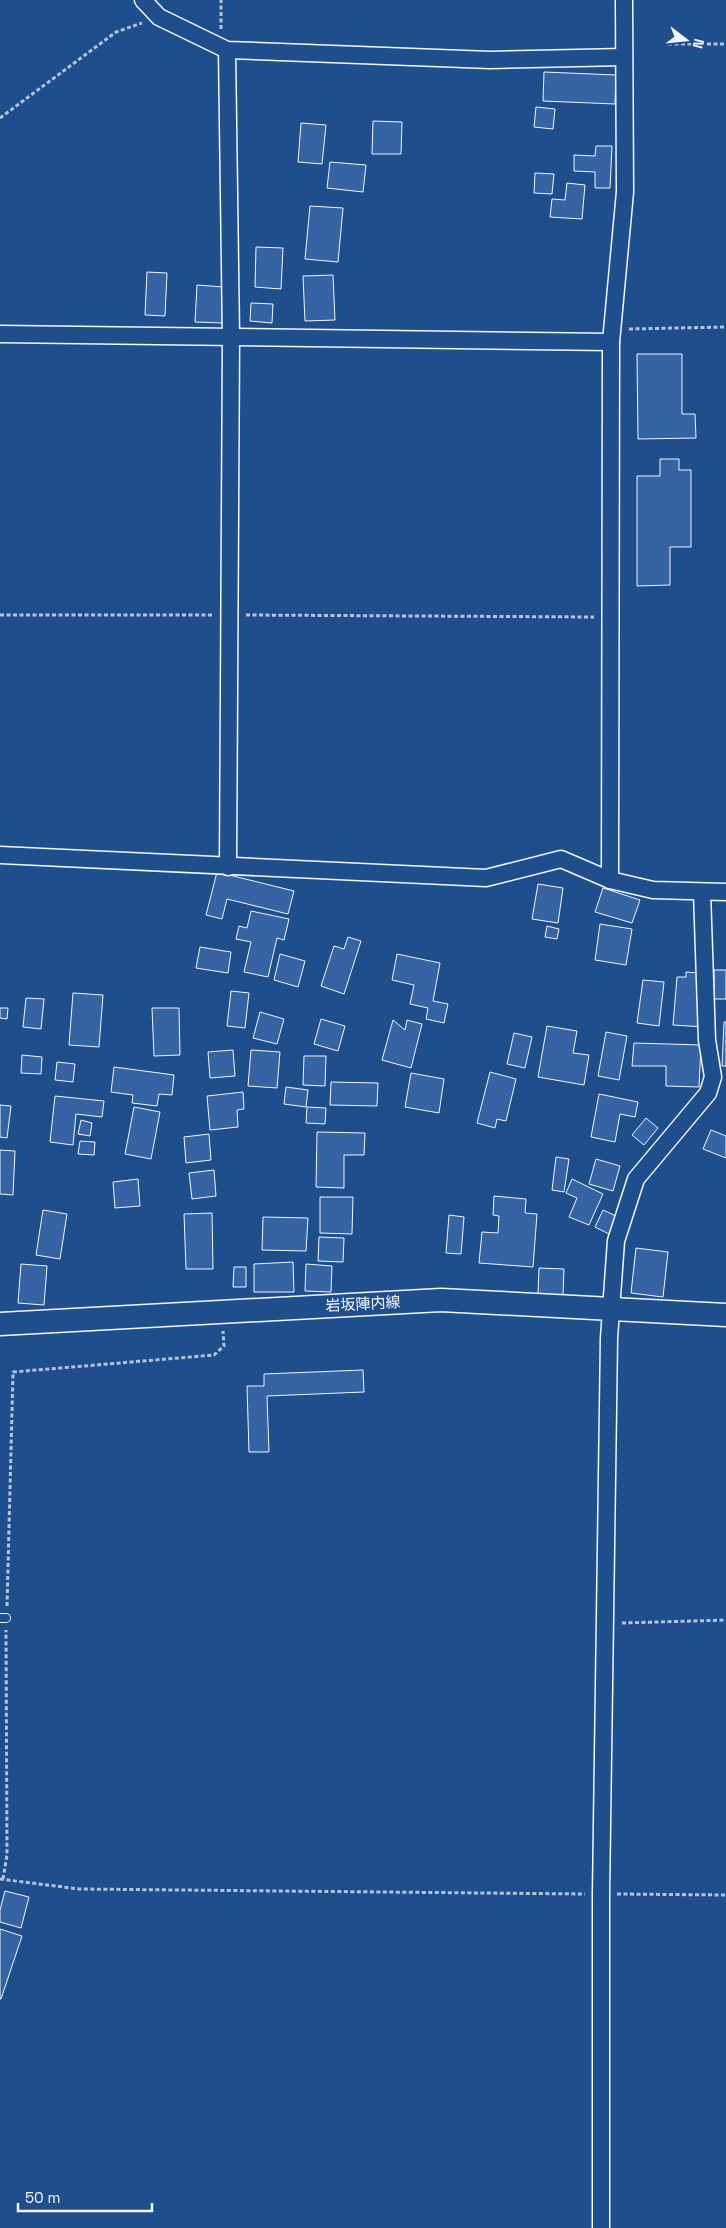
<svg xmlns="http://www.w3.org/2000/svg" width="726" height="2228" font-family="'Space Grotesk','Noto Sans JP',sans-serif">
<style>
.building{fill:#3563a3;stroke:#f2f6ff}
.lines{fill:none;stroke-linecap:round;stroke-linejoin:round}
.service-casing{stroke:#f2f6ff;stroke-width:10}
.minor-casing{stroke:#f2f6ff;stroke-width:19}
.secondary-casing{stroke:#f2f6ff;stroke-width:25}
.path{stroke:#b3c4dc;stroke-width:3;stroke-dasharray:4 2.5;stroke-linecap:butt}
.service{stroke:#1f4e8c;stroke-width:8}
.minor{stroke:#1f4e8c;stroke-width:16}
.secondary{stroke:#1f4e8c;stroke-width:22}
.labels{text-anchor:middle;stroke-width:4;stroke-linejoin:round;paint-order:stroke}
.street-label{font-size:15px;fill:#f2f6ff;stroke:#1f4e8c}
</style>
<rect width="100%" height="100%" fill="#1f4e8c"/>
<!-- building -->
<g class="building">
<polygon points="544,72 616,75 615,104 543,101"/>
<polygon points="536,107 555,109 553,129 534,127"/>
<polygon points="373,121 402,122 401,154 372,154"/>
<polygon points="301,123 326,125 322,164 298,162"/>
<polygon points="596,146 612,146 610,188 595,188 595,172 574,171 574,155 595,156"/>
<polygon points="330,162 366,165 363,192 327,188"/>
<polygon points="535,173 554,174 552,194 534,193"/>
<polygon points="567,183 585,185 582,219 550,217 552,199 565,200"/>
<polygon points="310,206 343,208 338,262 305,259"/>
<polygon points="256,247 283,248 281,289 255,287"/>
<polygon points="147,272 167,273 165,316 145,315"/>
<polygon points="333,275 335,320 305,321 303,276"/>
<polygon points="197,285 224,287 222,323 195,322"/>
<polygon points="251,303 273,304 272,323 250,321"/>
<polygon points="637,354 682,354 682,414 695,414 696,438 638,439"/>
<polygon points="660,459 679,459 679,470 691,470 691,547 670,547 670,585 637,586 637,476 660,476"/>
<polygon points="217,872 294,891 288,914 227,899 222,919 206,915"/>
<polygon points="538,884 563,888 558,923 532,919"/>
<polygon points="603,888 640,900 632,923 595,912"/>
<polygon points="251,911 289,919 284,940 277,938 268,977 244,972 251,942 236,939 239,926 247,928"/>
<polygon points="600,924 632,929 626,965 595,960"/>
<polygon points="547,926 559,929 557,939 545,937"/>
<polygon points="348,937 361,941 344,994 321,986 334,946 344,949"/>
<polygon points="200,947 231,952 228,973 196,968"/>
<polygon points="280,954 305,961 298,987 274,980"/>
<polygon points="397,954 440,963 433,1001 448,1004 444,1023 426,1019 428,1008 410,1004 414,985 392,980"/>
<rect x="714" y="970" width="12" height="29"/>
<polygon points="686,972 700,973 698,1002 706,1003 704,1027 673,1025 677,977 686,977"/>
<polygon points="643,980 664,982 659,1026 637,1023"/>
<polygon points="231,991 249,993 245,1028 227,1026"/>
<polygon points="73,993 103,995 99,1047 69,1045"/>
<polygon points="26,998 44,999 41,1029 23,1027"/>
<polygon points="0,1008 8,1008 7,1019 0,1018"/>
<polygon points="152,1008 179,1008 180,1055 154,1056"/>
<polygon points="260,1012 284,1019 277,1044 253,1038"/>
<polygon points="321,1019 345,1026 338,1051 314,1044"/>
<polygon points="393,1020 405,1030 407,1020 422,1024 411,1068 382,1060"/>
<polygon points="724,1022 726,1022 726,1066 722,1066"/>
<polygon points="547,1026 577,1031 573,1053 589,1055 584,1085 538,1077"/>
<polygon points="606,1032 627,1036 619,1080 598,1076"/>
<polygon points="514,1033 532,1037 525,1068 507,1064"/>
<polygon points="634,1043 701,1045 699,1087 666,1086 666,1066 632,1066"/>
<polygon points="233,1050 235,1076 210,1078 208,1052"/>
<polygon points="251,1050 280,1052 277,1088 248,1086"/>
<polygon points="22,1055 42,1057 41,1074 21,1073"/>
<polygon points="304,1056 326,1056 325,1086 303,1085"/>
<polygon points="57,1062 75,1064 73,1082 55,1080"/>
<polygon points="114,1067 174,1075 172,1095 159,1094 157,1106 132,1103 133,1095 111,1092"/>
<polygon points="490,1072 516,1079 506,1121 497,1119 495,1128 477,1123"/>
<polygon points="411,1073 444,1079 439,1113 405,1107"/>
<polygon points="331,1082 378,1083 377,1106 330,1105"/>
<polygon points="286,1087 308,1090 306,1107 284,1104"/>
<polygon points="243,1092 244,1109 237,1110 238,1127 210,1130 207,1096"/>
<polygon points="599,1094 638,1102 635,1117 620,1114 615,1142 591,1137"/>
<polygon points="55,1096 104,1101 102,1117 76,1114 73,1145 50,1142"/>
<polygon points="0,1105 11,1106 7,1138 0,1137"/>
<polygon points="134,1107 160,1112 151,1159 125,1154"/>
<polygon points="307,1107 326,1108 325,1124 306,1123"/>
<polygon points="646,1118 658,1128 644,1145 632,1135"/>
<polygon points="81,1120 92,1123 90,1136 78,1134"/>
<polygon points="711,1130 726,1136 726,1158 703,1149"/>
<polygon points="317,1132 365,1133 364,1155 344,1155 344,1188 316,1187"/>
<polygon points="209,1134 211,1160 186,1163 184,1137"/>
<polygon points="80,1141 95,1142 94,1155 78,1154"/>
<polygon points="0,1150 15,1151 13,1195 0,1194"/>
<polygon points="556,1157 569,1159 564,1192 552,1190"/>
<polygon points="596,1159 620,1166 613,1191 589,1184"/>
<polygon points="214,1170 216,1196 192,1199 189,1173"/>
<polygon points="138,1179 140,1206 115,1208 113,1182"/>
<polygon points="572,1179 603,1194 589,1225 569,1217 577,1198 566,1193"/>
<polygon points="494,1196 526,1199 525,1213 537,1214 533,1267 479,1263 482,1232 498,1233 499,1216 493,1215"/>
<polygon points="320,1197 353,1197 352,1234 320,1233"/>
<polygon points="43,1210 67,1214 60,1259 36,1255"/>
<polygon points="603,1210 618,1217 609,1234 595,1227"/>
<polygon points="212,1213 213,1269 186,1269 184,1214"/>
<polygon points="449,1215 464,1217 461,1254 446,1253"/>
<polygon points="263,1217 308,1218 306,1251 262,1250"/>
<polygon points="319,1237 344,1238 343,1262 318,1261"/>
<polygon points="636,1248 668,1252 663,1297 631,1293"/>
<polygon points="293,1262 294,1292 254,1292 254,1264"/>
<polygon points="21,1264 47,1266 44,1305 18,1303"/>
<polygon points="306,1264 332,1266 331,1292 305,1291"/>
<polygon points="234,1267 246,1267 246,1287 233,1287"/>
<polygon points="539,1268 564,1269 563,1295 538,1294"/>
<polygon points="363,1370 364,1392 267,1396 269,1452 249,1452 247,1386 264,1386 264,1374"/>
<polygon points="5,1891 29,1897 21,1928 0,1922 0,1910"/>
<polygon points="0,1929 22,1936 1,1999 0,1999"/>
</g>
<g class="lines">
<!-- service casing -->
<g class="service-casing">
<polyline id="service" points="0,1618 6,1618"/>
</g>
<!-- minor casing -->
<g class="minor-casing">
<g id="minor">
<polyline points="143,0 159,17 227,50 490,60 624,57"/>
<polyline points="227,50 231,337 228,867"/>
<polyline points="0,334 611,342"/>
<polyline points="0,855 486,878 561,859 610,880 653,890 726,892"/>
<polyline points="610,880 611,342 625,192 624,0"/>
<polyline points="601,2228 601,1894 609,1338 616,1241 636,1179 708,1093 713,1077 707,1040 702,892"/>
</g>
</g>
<!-- secondary casing -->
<g class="secondary-casing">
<polyline id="secondary" points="0,1324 441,1300 726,1315"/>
</g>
<!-- path -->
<g class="path">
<polyline points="221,29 221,0"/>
<polyline points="668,44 726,44"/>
<polyline points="0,118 116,32 142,23"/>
<polyline points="629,329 726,327"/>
<polyline points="0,615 214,615"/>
<polyline points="246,615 594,617"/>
<polyline points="7,1606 13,1372 214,1355 224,1346 223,1331"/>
<polyline points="622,1623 726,1620"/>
<polyline points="0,1879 79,1889 585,1894"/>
<polyline points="3,1879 7,1855 6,1630"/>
<polyline points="617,1894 726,1895"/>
</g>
<!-- service -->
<use href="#service" class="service"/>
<!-- minor -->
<use href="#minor" class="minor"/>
<!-- secondary -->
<use href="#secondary" class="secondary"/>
</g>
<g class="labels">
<!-- street labels -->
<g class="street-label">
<text transform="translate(363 1304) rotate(-3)" y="5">岩坂陣内線</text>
</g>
</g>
<!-- north arrow -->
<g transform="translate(686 40) rotate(106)" stroke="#1f4e8c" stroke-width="4" paint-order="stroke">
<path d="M0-4L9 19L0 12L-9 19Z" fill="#f2f6ff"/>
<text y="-8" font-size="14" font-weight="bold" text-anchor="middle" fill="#f2f6ff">N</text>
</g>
<!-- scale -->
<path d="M18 2203v8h134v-8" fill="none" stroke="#f2f6ff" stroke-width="2.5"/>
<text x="25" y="2203" font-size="15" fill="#f2f6ff" stroke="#1f4e8c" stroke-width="4" paint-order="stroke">50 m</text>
</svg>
